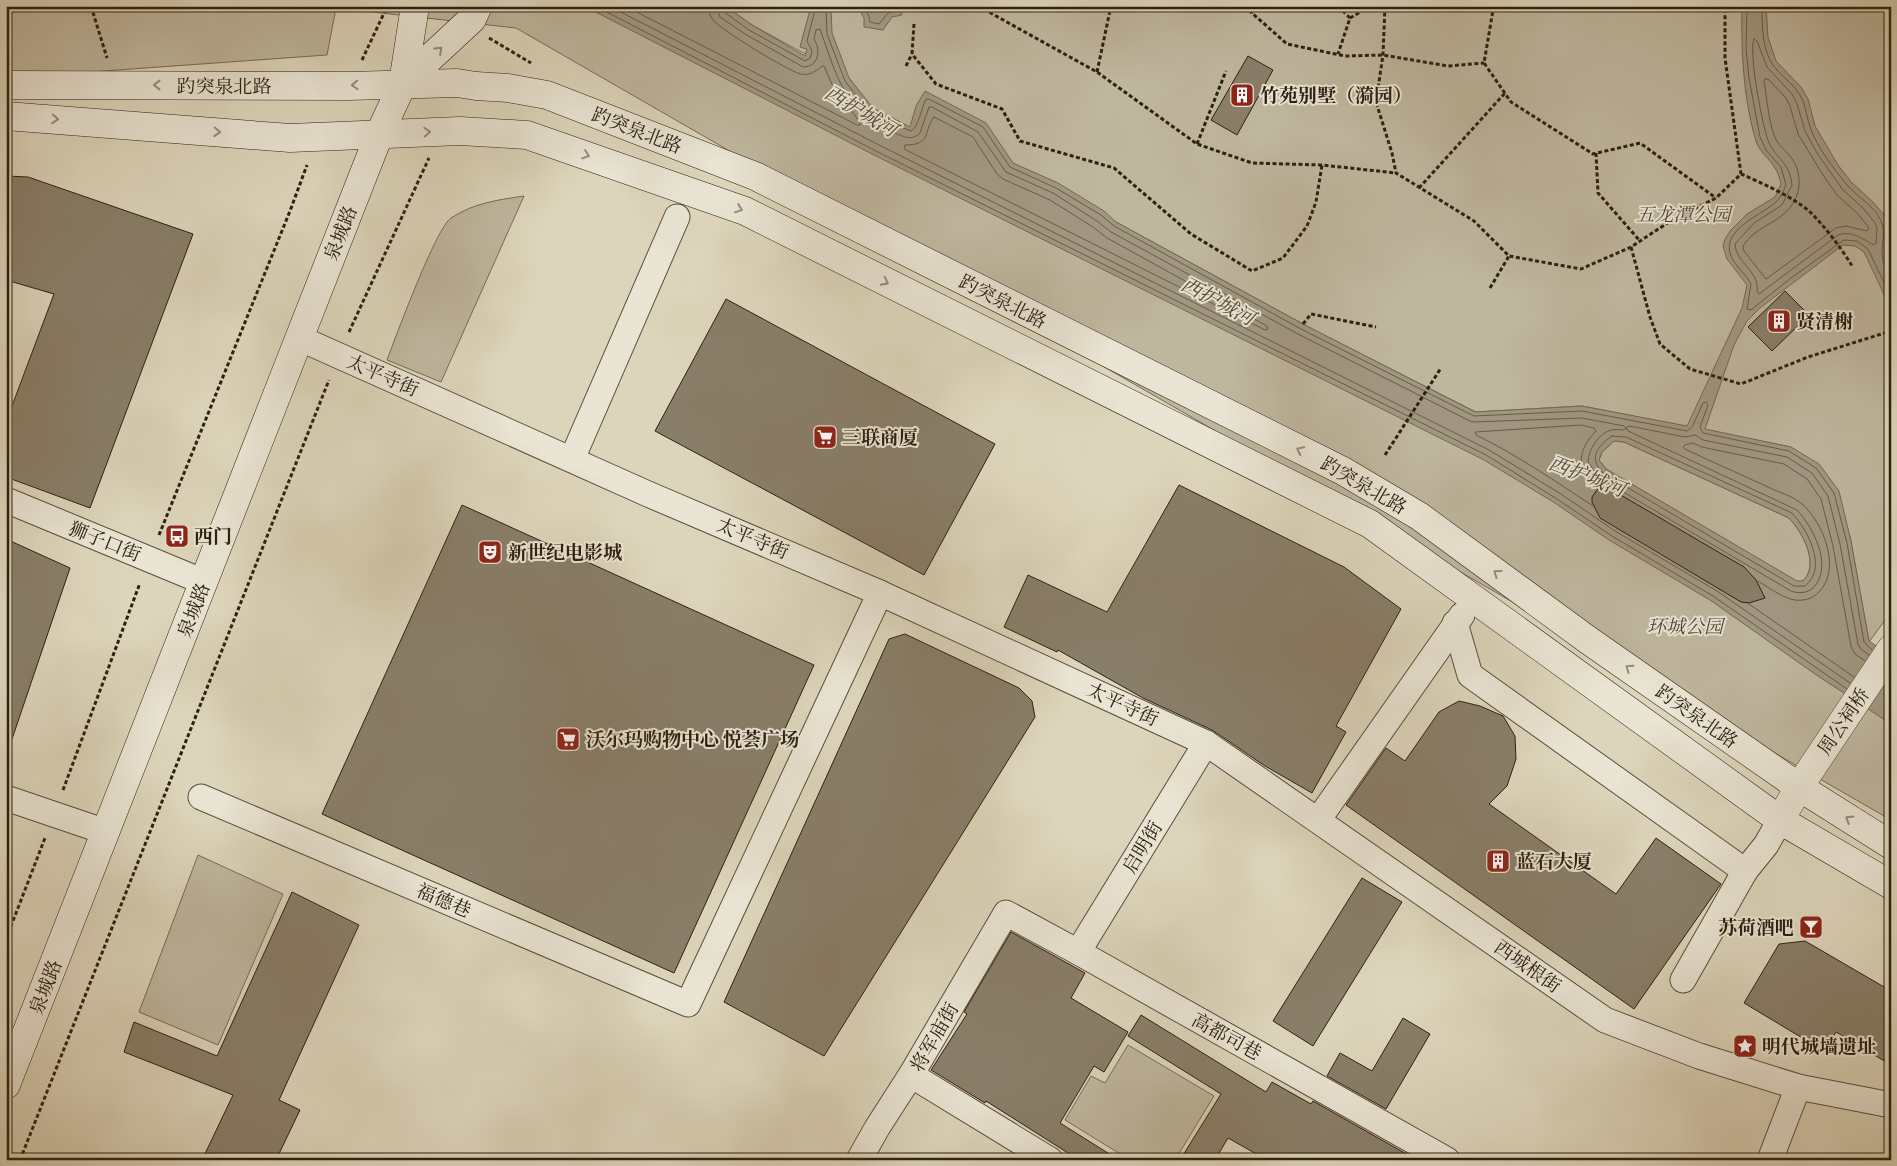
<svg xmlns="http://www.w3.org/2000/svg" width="1897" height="1166" font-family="'Sorts Mill Goudy','Noto Serif SC',serif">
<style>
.green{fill:#bfb69e;stroke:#766b57}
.water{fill:#a19781;stroke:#736754;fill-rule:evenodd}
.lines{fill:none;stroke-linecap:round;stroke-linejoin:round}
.shore{stroke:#675c48;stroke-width:1}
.building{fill:#897e69;stroke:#2d2010}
.minor-casing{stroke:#594d3b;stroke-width:27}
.tertiary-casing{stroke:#594d3b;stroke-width:29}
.secondary-casing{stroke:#2d2010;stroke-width:29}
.path{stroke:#2d2010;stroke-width:3;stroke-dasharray:4 2.5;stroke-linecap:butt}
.minor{stroke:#e9e4d3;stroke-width:25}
.tertiary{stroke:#e9e4d3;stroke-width:28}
.secondary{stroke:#e9e4d3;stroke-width:28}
.oneway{stroke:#948c7b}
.labels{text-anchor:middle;stroke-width:4;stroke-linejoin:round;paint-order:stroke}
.street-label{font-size:19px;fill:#2d2010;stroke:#e9e4d3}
.poi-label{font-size:19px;font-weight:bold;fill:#2d2010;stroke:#e9e4d3;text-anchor:start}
.park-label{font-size:19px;font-style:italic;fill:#524634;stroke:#e9e4d3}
.water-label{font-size:20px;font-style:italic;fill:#564a38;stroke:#e9e4d3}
</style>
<rect width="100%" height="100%" fill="#ddd5bb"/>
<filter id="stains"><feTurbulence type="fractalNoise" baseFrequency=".004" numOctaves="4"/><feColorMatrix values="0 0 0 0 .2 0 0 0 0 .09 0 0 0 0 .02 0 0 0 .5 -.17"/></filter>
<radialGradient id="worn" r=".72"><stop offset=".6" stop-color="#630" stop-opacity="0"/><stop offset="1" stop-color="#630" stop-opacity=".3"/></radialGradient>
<!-- green -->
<g class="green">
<polygon points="6,6 677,6 882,125 1303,324 1116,222 892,119 872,108 849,78 752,25 725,6 1891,6 1891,612 1869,642 1850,536 1791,447 1582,406 1476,412 1304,325 1891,672 1891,820 516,28 336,8 327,55 6,78"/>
<path d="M 524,196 L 441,382 L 387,360 C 396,336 436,228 451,218 C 474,203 497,200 524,196 Z"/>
<path d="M 1614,441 L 1624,442 L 1789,518 C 1803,533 1820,564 1803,581 L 1797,582 L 1606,469 L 1599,460 L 1602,452 Z"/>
<polygon points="198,855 283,894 218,1045 139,1012"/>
<polygon points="1128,1045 1214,1096 1175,1160 1130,1160 1065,1120 1091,1076 1105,1083"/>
</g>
<!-- water -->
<g class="water">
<path d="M 584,6 L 725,6 L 752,25 L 805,56 L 807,49 L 800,47 L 811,6 L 831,6 L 832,33 L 849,78 L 873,108 L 910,127 L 916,106 L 925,91 L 986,123 L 1013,163 L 1058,183 L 1104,211 L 1116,222 L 1303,324 L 1475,412 L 1582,406 L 1687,426 L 1742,308 L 1747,285 L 1727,259 L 1723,246 L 1725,239 L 1731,230 L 1747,214 L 1775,197 L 1781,184 C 1780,180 1779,174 1776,170 C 1770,158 1759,153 1755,138 C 1743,95 1741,50 1742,6 L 1766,6 L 1768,37 L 1776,61 L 1801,87 L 1808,99 L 1815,126 L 1838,165 L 1852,183 L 1872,201 L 1886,217 L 1888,228 L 1887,259 L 1891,267 L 1891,309 L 1864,252 L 1855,246 L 1843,245 L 1760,308 L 1747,321 L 1734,345 L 1705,429 L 1791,447 L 1819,464 L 1839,491 L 1851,541 L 1869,641 L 1891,656 L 1891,724 L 1815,674 L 1710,600 L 1609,540 L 1555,503 L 1484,460 L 874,155 ZM 1614,441 L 1624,442 L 1789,518 C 1803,533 1820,564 1803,581 L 1797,581 L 1606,469 L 1599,460 L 1602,452 Z"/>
<polygon points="857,6 900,6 902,15 892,17 883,30 864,27 864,18"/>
</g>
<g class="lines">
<!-- shore -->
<g class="shore">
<polyline points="595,6 876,151 1486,455 1557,499 1612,536 1713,596 1847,689"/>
<polyline points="609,6 879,145 1489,450 1561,494 1615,531 1717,591 1850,683"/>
<path d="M 625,6 L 857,125 L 860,125 L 860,122 L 834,89 L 824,66 L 822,66 C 816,71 810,76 801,74 C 788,71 723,31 714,21 C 710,17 709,12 709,6"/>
<path d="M 716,6 L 720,17 L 745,34 L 803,67 C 819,67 821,50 814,39 L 816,30 L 820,29 C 831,59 839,93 865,116 C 873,123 885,128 895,133 C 904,137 912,141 920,133 L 929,107 L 932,107 L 978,132 L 1006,172 L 1053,193 L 1097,221 L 1111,232 L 1298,334 L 1472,422 L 1582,418 L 1624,426 L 1626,428 L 1624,430 C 1620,430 1615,429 1611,430 C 1599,433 1588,450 1588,462 L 1598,477 L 1791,591 C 1799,594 1807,593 1813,588 C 1834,567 1813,527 1797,510 L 1628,431 L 1626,428 L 1629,426 L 1685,437 L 1695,435 L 1703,440 L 1787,457 L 1812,473 L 1828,496 L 1840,544 L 1858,644 L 1861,649 L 1869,655"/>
<path d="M 723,6 L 724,12 L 749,30 L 805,61 L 810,58 C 814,49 810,48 807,41 L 816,6"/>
<path d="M 826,6 L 827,34 L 845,81 L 869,112 L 890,123 L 911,131 C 919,126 921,109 926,99 L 929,99 L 983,127 L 1010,167 L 1056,188 L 1101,215 L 1114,226 L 1301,329 L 1474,416 L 1582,411 L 1687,431 L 1692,427 L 1703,403 L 1706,402 L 1708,405 L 1700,427 L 1703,433 L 1789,451 L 1816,468 L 1834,493 L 1847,543 L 1864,642 L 1872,650"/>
<polyline points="863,6 869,16 870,22 879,24 888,13 895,11 896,6"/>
<path d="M 1747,6 L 1746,49 L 1749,78 L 1760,137 L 1766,150 L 1781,167 L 1786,185 C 1784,190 1781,197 1777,201 C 1763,215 1720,229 1731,256 C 1735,266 1746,274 1751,284 L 1747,309 L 1751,310 L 1791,278 L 1844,240 L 1857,241 L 1868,249 L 1891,297"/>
<path d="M 1762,6 C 1762,25 1762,46 1771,62 C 1779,76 1795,83 1803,101 C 1806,109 1807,118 1810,127 C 1817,147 1833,168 1847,185 C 1857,197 1875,206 1881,221 C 1888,235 1877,252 1885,266 L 1891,267"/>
<path d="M 1754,39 L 1757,41 L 1767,67 L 1792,94 L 1797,104 L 1805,131 L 1817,153 L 1843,190 L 1864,209 L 1875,223 L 1877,229 L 1876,243 L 1874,245 C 1862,239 1852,230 1838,235 L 1759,294 L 1757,291 C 1760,272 1736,263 1735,244 L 1754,223 L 1782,205 L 1792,185 C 1789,162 1779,161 1770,145 C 1763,132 1748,51 1754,39 Z"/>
<path d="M 1765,79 L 1768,79 L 1786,98 L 1790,106 L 1798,134 L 1823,175 L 1837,195 L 1858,214 L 1869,228 L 1867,231 L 1846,226 L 1836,228 L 1766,279 L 1744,251 L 1743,246 C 1754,228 1775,224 1788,210 C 1802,195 1803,172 1790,156 C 1784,149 1777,144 1774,135 C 1768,118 1767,98 1764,81 Z"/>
<path d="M 934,117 L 973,137 L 997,174 L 1003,179 L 1050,200 L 1093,227 L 1107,238 L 1267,326 L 1268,329 L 1265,330 L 904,149 L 905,145 C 932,145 923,131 934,117 Z"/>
<path d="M 1612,436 L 1626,437 L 1792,513 C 1808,530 1828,568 1805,586 L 1794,586 L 1603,473 C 1588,458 1597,447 1612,436 Z"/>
<path d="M 1593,506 C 1555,481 1517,455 1476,435 L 1475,432 L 1581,425 L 1594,428 L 1596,431 C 1578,449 1574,471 1598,486"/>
<path d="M 1758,581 C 1768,587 1782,598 1795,600 C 1804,601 1812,599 1819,592 C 1842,569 1823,522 1802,504 C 1793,496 1778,492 1768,487 C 1740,474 1712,462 1685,449 L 1683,447 L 1685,445 L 1693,443 L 1702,447 L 1784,464 L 1807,479 L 1821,499 L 1833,546 L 1851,646 L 1855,654 L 1865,661"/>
<polyline points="1749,604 1854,677"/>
</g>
</g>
<!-- building -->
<g class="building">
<polygon points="1248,56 1273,70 1237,135 1211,120"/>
<polygon points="6,176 28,177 193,234 90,508 6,477 6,422 54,294 6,280"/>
<polygon points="1785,291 1809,315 1772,351 1748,327"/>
<polygon points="726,299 995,444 924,575 655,431"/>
<polygon points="1179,485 1344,567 1401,609 1336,726 1346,732 1312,793 1265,766 1212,730 1143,698 1058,650 1057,652 1004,627 1028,575 1107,612"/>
<polygon points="1600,486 1614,491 1744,567 1756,580 1765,598 1749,603 1741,602 1600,518 1592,502 1592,497"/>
<polygon points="462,505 814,665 674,973 322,814"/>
<polygon points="6,539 70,568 10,745 6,744"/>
<polygon points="905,634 1019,688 1032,701 1035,717 824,1056 724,1002 889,639"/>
<polygon points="1459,701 1480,706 1503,716 1515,736 1516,759 1507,786 1489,804 1616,894 1656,838 1721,884 1634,1009 1346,805 1386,748 1405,761 1439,712"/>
<polygon points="1362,878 1402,902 1313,1046 1273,1021"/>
<polygon points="292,892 359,925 279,1100 300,1110 276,1160 202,1160 233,1095 124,1052 134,1022 217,1056"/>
<polygon points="1011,932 1085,973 1071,998 1128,1032 1104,1072 1094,1066 1060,1123 1119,1160 1079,1160 986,1101 985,1103 931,1070 967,1014 964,1012"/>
<polygon points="1805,941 1891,991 1891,1065 1836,1032 1824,1051 1744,1003 1779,944"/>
<polygon points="1141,1015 1266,1092 1272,1082 1311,1104 1313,1101 1417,1160 1267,1160 1228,1138 1215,1160 1180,1160 1221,1094 1128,1036"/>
<polygon points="1403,1018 1430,1034 1386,1109 1327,1076 1340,1053 1372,1071"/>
</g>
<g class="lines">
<!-- minor casing -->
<g class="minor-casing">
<g id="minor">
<polyline points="299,338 648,494 880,593 1206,743 1605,1020 1699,1056 1798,1087 1891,1105"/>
<polyline points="572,459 677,217"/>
<polyline points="6,500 204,582"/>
<polyline points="1455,623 1470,675 1745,871 1766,845 1780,820"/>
<polyline points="201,797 688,1004 880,593"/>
<polyline points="6,798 106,832"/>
<polyline points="1318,820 1462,615"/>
<polyline points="1078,952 1206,743"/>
<polyline points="1683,980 1745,871"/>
<polyline points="911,1075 1050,1160"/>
<polyline points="859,1160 877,1128 911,1075 1006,913 1078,952 1447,1160"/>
<polyline points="1770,1160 1798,1087"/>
</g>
</g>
<!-- tertiary casing -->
<g class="tertiary-casing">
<polyline id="tertiary" points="1780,820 1799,787 1891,649"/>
</g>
<!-- secondary casing -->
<g class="secondary-casing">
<g id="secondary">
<polyline points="403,83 472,19 478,6"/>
<polyline points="6,85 349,86 457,83 476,86 508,88 547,95 755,176 1343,471 1419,516 1588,640 1799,787 1891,845"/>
<polyline points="6,116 290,138 460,131 527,135 745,211 1370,524 1780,820 1891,885"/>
<polyline points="6,1085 379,135 403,83 415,6"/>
</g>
</g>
<!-- path -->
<g class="path">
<polyline points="65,6 90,9"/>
<polyline points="91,6 107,58"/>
<polyline points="978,6 1097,72 1197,144 1252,163 1322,165 1396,173"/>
<polyline points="1146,6 1149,8 1168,6"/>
<polyline points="1244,6 1287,44 1345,56 1383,55 1448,66 1484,63"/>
<polyline points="1338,6 1350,18 1338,54"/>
<polyline points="1385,6 1383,55 1376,102 1392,153 1396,173 1474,221 1509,256 1581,269 1631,247 1669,222 1716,198 1741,174 1725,58 1725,6"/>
<polyline points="1495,6 1493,10 1484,63 1511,102 1593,154 1640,143 1716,198"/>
<polyline points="1251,13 1258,6"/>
<polyline points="1350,18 1371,6"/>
<polyline points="914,24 912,54 936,84 1002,109 1020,141 1114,168 1191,234 1252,271 1283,258 1307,226 1316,202 1322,165"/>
<polyline points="489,38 531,63"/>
<polyline points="362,60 385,11"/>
<polyline points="906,66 912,54"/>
<polyline points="1097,72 1111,6"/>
<polyline points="1197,144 1226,71"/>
<polyline points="1596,153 1598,193 1640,241"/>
<path d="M 1741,174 C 1762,183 1791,196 1809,211 C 1823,224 1842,249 1852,266"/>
<polyline points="1419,188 1505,93"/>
<polyline points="1631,247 1650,317 1660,344 1690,369 1741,384 1808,357 1891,331"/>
<polyline points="1490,288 1509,256"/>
<polyline points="1303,324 1311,314 1376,327"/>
<polyline points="349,332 429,158"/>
<polyline points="1385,455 1441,368"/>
<polyline points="159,535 290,211 307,165"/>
<polyline points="63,790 140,583"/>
<polyline points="6,939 45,838"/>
<polyline points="20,1160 329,380"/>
</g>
<!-- minor -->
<use href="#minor" class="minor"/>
<!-- tertiary -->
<use href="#tertiary" class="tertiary"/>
<!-- secondary -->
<use href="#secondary" class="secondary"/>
</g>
<!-- one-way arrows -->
<defs><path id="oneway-chevron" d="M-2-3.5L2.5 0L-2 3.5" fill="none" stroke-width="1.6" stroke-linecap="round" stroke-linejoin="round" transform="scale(1.25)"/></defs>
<g class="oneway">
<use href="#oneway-chevron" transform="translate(439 50) rotate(-43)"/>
<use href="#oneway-chevron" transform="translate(157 85) rotate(-180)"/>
<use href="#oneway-chevron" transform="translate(355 85) rotate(178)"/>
<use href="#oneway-chevron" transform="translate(55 119) rotate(4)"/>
<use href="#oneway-chevron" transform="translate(217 132) rotate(4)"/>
<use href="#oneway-chevron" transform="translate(427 132) rotate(-3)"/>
<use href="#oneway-chevron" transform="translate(586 155) rotate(19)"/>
<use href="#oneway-chevron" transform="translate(739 209) rotate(21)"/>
<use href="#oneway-chevron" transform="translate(885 282) rotate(27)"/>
<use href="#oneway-chevron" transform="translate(1300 450) rotate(-154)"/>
<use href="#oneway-chevron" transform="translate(1497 573) rotate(-144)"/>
<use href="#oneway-chevron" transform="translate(1629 668) rotate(-145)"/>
<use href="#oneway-chevron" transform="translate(1849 819) rotate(-148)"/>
</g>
<!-- icons -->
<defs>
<g id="building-square" transform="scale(1.25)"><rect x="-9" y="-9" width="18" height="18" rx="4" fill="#8f2418" stroke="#e9e4d3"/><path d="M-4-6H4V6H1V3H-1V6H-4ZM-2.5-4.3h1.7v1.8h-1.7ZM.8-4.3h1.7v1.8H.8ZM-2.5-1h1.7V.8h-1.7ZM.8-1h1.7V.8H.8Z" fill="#fff"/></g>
<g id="supermarket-square" transform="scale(1.25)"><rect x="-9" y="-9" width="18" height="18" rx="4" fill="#8f2418" stroke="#e9e4d3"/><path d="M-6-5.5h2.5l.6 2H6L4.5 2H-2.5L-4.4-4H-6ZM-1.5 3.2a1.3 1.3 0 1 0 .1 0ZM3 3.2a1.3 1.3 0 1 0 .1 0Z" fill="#fff"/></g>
<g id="bus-square" transform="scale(1.25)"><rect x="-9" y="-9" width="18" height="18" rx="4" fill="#8f2418" stroke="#e9e4d3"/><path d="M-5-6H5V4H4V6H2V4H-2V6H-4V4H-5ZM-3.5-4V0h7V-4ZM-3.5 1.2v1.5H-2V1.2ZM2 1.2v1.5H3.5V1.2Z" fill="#fff"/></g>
<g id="theatre-square" transform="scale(1.25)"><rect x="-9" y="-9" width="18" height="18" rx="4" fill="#8f2418" stroke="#e9e4d3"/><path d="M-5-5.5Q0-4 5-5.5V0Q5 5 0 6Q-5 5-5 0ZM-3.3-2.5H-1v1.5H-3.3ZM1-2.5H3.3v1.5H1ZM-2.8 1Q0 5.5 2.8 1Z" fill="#fff"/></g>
<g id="bar-square" transform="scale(1.25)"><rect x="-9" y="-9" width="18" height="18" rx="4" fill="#8f2418" stroke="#e9e4d3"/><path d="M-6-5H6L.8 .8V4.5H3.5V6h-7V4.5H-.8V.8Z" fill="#fff"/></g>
<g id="sight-square" transform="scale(1.25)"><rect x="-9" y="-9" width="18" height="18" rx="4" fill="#8f2418" stroke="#e9e4d3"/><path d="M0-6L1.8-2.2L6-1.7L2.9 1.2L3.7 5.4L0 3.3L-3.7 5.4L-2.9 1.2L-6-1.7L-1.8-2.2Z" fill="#fff"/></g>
</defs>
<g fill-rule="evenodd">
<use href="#building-square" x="1242" y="95"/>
<use href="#building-square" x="1779" y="321"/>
<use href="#supermarket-square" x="825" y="437"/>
<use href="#bus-square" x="177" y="536"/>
<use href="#theatre-square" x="490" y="552"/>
<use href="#supermarket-square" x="568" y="739"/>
<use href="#building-square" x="1498" y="861"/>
<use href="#bar-square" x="1811" y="927"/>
<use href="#sight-square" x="1745" y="1046"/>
</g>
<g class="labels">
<!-- street labels -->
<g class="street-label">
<text x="224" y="93">趵突泉北路</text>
<text transform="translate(637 130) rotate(21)" y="7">趵突泉北路</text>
<text transform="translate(340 233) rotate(-68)" y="7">泉城路</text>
<text transform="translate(1003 301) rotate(27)" y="7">趵突泉北路</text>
<text transform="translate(383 375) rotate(24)" y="7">太平寺街</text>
<text transform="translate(1364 485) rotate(30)" y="7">趵突泉北路</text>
<text transform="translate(753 538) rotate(23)" y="7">太平寺街</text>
<text transform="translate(105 541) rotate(22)" y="7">狮子口街</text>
<text transform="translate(193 610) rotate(-69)" y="7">泉城路</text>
<text transform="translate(1123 704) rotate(25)" y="7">太平寺街</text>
<text transform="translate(1697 716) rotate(35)" y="7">趵突泉北路</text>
<text transform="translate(1843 721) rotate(-56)" y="7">周公祠桥</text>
<text transform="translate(1142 847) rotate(-59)" y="7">启明街</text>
<text transform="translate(444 900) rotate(23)" y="7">福德巷</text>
<text transform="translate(1528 966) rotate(35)" y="7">西城根街</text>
<text transform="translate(45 987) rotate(-69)" y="7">泉城路</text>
<text transform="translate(1227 1036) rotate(29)" y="7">高都司巷</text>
<text transform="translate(934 1037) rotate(-60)" y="7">将军庙街</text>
</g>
<!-- poi labels -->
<g class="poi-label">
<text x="1260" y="102">竹苑别墅（漪园）</text>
<text x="1796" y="328">贤清榭</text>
<text x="842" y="444">三联商厦</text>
<text x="194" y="543">西门</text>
<text x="508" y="559">新世纪电影城</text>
<text x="586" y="746">沃尔玛购物中心 悦荟广场</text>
<text x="1516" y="868">蓝石大厦</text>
<text x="1794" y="934" text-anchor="end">苏荷酒吧</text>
<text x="1762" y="1053">明代城墙遗址</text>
</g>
<!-- park labels -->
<g class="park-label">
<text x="1683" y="221">五龙潭公园</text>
<text x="1685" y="633">环城公园</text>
</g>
<!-- water labels -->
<g class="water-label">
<text transform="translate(861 111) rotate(31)" y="7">西护城河</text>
<text transform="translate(1218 301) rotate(28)" y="7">西护城河</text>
<text transform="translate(1587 476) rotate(21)" y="7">西护城河</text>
</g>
</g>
<!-- margin -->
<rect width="1897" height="1166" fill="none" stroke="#ddd5bb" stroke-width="25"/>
<rect x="8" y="8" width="1882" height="1151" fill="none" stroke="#2d2010" stroke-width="2.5"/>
<rect x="12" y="12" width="1872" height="1141" fill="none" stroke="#2d2010"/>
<rect width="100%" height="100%" filter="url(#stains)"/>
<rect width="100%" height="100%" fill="url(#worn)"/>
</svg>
